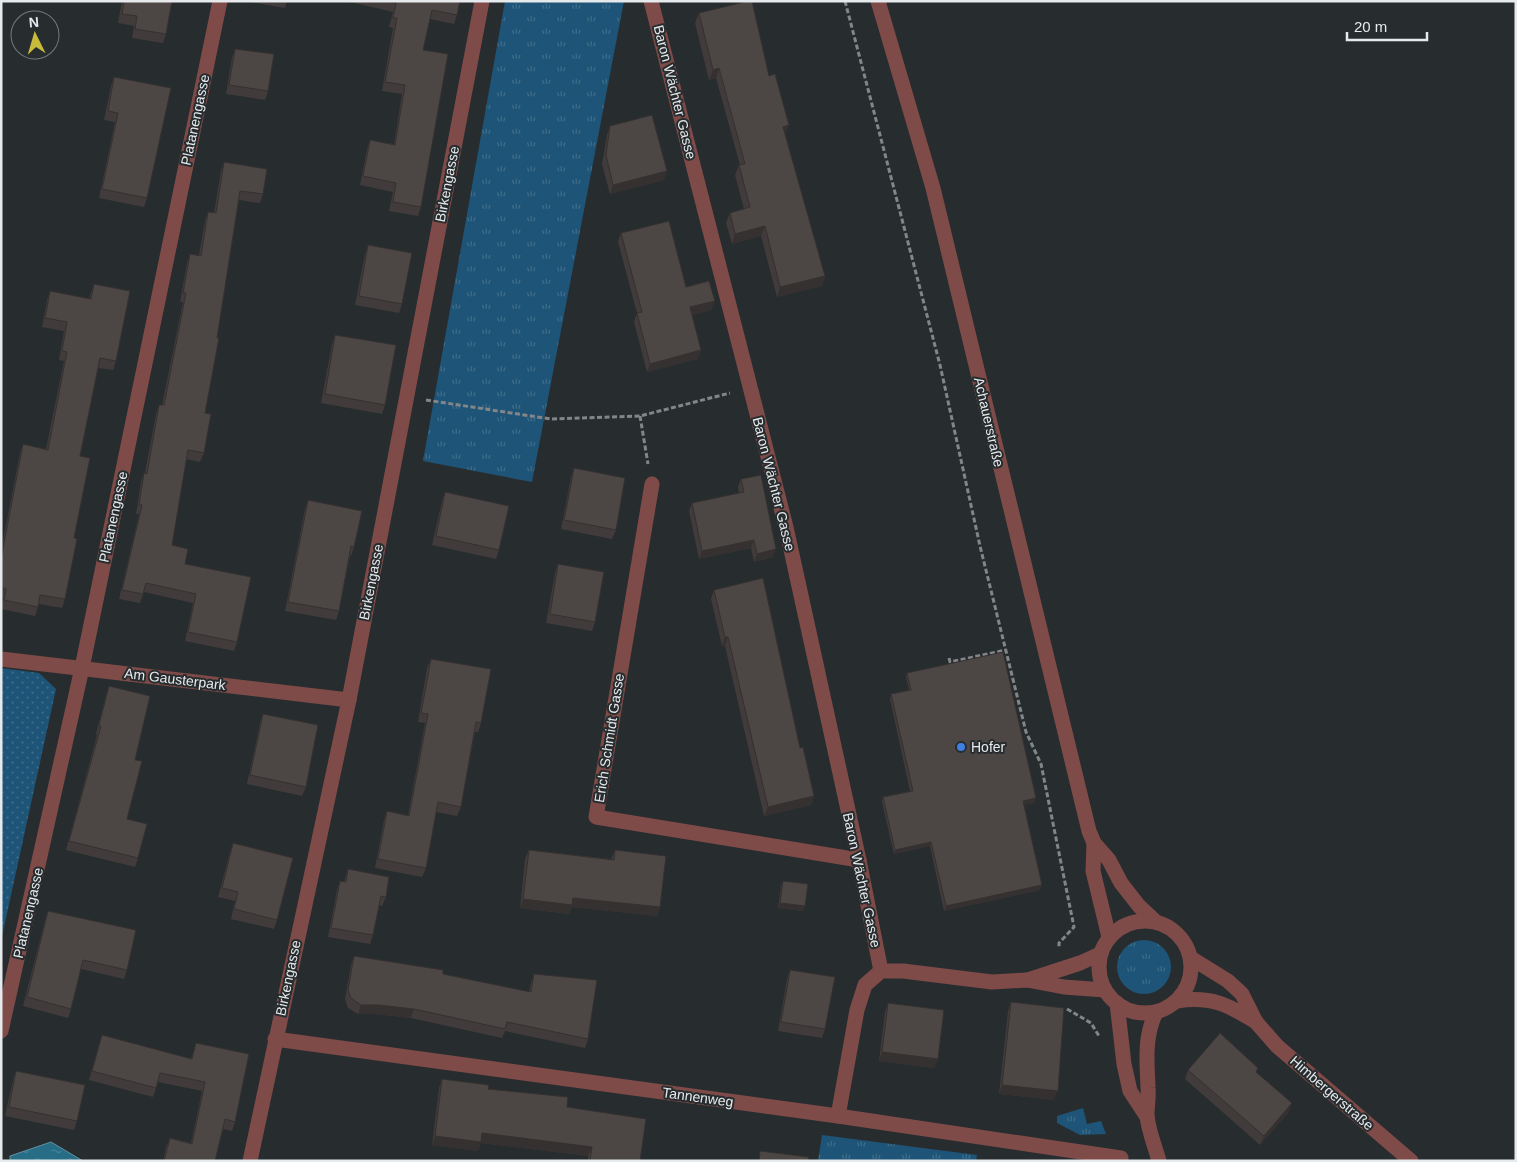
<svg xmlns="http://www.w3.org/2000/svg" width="1517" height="1162" font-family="Helvetica,sans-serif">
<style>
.grass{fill:url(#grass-tufts)}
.park{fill:url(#park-dots)}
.water{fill:url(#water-ripples);stroke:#6092a4}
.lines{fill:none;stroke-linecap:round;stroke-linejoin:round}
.path{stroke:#828688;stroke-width:3;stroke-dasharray:5 2.5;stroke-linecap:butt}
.minor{stroke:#7f4b48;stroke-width:15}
.tertiary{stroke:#7f4b48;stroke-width:15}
.wall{fill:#413c3b}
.shaded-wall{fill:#353130}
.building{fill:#4c4645;stroke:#353130}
.shop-dot{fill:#3f7fe0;stroke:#272c2f;stroke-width:2}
.labels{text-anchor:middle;stroke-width:4;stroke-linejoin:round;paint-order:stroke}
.street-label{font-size:14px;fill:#e7eaec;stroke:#272c2f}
.poi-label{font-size:14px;fill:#e7eaec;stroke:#272c2f;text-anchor:start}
</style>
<defs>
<pattern id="grass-tufts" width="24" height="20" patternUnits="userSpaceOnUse" patternTransform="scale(1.25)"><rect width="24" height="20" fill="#1e5477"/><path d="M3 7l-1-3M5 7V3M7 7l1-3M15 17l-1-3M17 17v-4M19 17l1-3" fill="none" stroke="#3f6d8a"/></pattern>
<pattern id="park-dots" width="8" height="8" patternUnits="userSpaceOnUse" patternTransform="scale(1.25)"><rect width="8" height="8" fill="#1e5477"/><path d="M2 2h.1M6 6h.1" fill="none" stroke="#3f6d8a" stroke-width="1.8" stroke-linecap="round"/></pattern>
<pattern id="water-ripples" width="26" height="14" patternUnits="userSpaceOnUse" patternTransform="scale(1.25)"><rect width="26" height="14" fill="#266d85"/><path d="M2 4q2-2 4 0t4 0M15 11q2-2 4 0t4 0" fill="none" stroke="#468296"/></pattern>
</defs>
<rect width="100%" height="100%" fill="#272c2f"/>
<!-- grass -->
<g class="grass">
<polygon points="505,1 624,1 532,482 423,461"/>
<circle cx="1144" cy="967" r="27"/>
<polygon points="1083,1108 1087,1124 1101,1121 1106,1134 1080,1135 1057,1123 1057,1116"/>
<polygon points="822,1135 977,1155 976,1161 818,1161"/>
</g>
<!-- park -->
<polygon class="park" points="1,668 39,673 56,689 1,941"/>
<!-- water -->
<polygon class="water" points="51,1142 83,1161 10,1161 10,1156"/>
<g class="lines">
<!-- path -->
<g class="path">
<polyline points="845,1 940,365 980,546 1026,732 1041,764 1074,927 1059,943 1059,948"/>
<polyline points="426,400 551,419 640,416 730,393"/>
<polyline points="640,416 648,464"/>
<polyline points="949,658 950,662 1006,650"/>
<polyline points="1067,1009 1091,1023 1099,1036"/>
</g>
<!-- minor -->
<g class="minor">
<polyline points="651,1 786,527 859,860 881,971"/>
<polyline points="652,484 596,817 859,860"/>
<polyline points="1,659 349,700"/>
<polyline points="1028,980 1080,963 1100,954"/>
<polyline points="1,1031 82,668 220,1"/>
<polyline points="275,1039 838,1116 1121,1158"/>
<polyline points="838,1116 857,1010 865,985 881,971 903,971 992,982 1027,980 1064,987 1105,990"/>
<polyline points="250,1161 349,700 482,1"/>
</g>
<!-- tertiary -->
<g class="tertiary">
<polyline points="878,1 933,188 1089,831 1094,843 1109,860 1121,883 1139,906 1155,921"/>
<polyline points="1094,843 1093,871 1109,937"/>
<circle cx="1145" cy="967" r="46"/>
<polyline points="1191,958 1228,981 1242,994 1256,1022 1277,1046 1411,1161"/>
<path d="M 1177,1001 C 1211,996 1227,1004 1256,1022"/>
<polyline points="1117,1003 1124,1064 1130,1091 1147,1117"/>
<path d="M 1156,1012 C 1144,1038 1147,1060 1148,1088 C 1149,1097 1147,1106 1147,1115 C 1148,1130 1155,1146 1159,1161"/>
</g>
</g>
<!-- wall -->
<g class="wall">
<polygon points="122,1 172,1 166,34 163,43 132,38 134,26 118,23"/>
<polygon points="245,1 287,1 285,8"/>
<polygon points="346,1 460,1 457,15 454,24 430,19 423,50 421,207 418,216 389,211 393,192 360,185 367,149 370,140 394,144 402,94 382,91 393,28 389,27 393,12"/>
<polygon points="699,13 769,76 825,276 822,286 777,297 761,236 732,244 726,223 730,213 744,209 735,175 739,165 740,165 716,78 709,80 695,23"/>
<polygon points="235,49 268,91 265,100 226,94 232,58"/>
<polygon points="114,77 147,198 144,207 99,198 115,122 104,120 111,86"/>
<polygon points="610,126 664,180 610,194 602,164 607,135"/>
<polygon points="224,162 263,194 260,203 239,200 205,413 204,453 200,462 186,459 172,545 237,642 234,651 185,641 193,603 144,592 140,603 119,599 139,514 136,514 141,482 144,473 145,473 156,414 159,405 162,405 183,302 180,302 187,263 190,254 199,255 205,221 208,212 214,213 221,171"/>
<polygon points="621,233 686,287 711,310 692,315 701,350 698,359 647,372 634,322 637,313 618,242"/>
<polygon points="368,245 402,304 399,313 355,305 365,254"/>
<polygon points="94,284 116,361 113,370 98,368 80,456 74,538 65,599 62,608 39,604 35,616 1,609 3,598 1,597 1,551 20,453 23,444 46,449 64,361 59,360 64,331 42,327 47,300 50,291 89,299"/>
<polygon points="335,335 385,405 382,414 321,403 332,344"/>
<polygon points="574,468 616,530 612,539 561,529 571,477"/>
<polygon points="741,479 773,557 754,562 751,548 699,559 689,511 692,503 739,493 738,487"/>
<polygon points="445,492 499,550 496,559 432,545 442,501"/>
<polygon points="308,500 354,547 351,556 350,556 339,611 336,620 285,611 305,509"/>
<polygon points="558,564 595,622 592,631 546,623 555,573"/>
<polygon points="714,590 800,748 814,796 811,805 764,816 725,646 722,646 711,599"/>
<polygon points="431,659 481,723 478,732 475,732 461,807 457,816 436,812 426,868 422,877 375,868 384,820 387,811 408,815 425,723 418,722 427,668"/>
<polygon points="907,673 1034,803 1024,805 1040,890 944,911 930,846 894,854 882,802 883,797 910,791 890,699 891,694 909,690 906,677"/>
<polygon points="109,686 135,760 127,819 138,858 135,867 66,850 97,735 96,734 106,695"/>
<polygon points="263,714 306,787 302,796 247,784 260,723"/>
<polygon points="233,843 277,920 274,929 231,919 235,901 218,897 230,852"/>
<polygon points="529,850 611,859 615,850 660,907 657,916 572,907 569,914 520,908 525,859"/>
<polygon points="348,869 386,897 382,906 379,905 373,935 370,944 328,937 337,890 340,881 344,882"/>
<polygon points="783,881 804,911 778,908 781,886"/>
<polygon points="48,911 127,970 124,979 81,969 71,1009 68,1018 23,1006 45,920"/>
<polygon points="354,956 529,992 531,983 534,974 588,1039 585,1048 505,1031 502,1038 411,1018 375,1014 358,1014 348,1008 345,999 351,965"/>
<polygon points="790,970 825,1029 822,1038 778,1031 787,979"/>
<polygon points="1011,1002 1054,1100 999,1094 1008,1011"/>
<polygon points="888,1003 938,1059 934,1068 879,1061 885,1012"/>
<polygon points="102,1035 191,1059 196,1043 235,1122 232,1131 223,1129 215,1161 163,1161 166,1147 170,1138 191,1143 202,1091 158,1082 153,1097 89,1080 99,1044"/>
<polygon points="1188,1070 1257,1073 1289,1112 1260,1145 1185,1079"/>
<polygon points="16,1071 77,1121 74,1130 5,1116 13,1080"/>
<polygon points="442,1079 488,1089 567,1107 640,1161 588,1161 588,1156 481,1143 478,1151 432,1145 439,1088"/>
</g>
<!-- shaded-wall -->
<g class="shaded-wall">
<polygon points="719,68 716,78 709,80 713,70"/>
<polygon points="789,125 785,135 783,127"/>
<polygon points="667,171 664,180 610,194 613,185"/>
<polygon points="765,226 761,236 732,244 735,234"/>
<polygon points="825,276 822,286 777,297 780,287"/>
<polygon points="715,301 711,310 687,316 690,307"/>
<polygon points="701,350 698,359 647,372 650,364"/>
<polygon points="754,540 751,548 699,559 702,551"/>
<polygon points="776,549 773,557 754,562 757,554"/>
<polygon points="725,637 728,637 725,646 722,646"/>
<polygon points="814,796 811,805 764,816 768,807"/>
<polygon points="1036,798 1034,803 1021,806 1023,801"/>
<polygon points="931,842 930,846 894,854 895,850"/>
<polygon points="1042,885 1040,890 944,911 946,906"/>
<polygon points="573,898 660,907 657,916 572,907 569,914 520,908 523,899"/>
<polygon points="780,903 805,906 804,911 778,908"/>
<polygon points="361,1005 378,1005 414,1009 411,1018 375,1014 358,1014"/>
<polygon points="882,1052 938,1059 934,1068 879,1061"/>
<polygon points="1002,1085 1058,1091 1054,1100 999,1094"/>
<polygon points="1292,1103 1289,1112 1260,1145 1264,1136"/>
<polygon points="482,1133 592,1147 588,1156 481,1143 478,1151 432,1145 435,1136"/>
</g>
<!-- building -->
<g class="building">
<polygon points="124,1 172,1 166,34 135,29 137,16 122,14"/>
<polygon points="390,1 460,1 457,15 432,10 423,50 448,54 421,207 393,202 396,183 363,176 370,140 395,145 405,85 385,82 397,18 393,18 396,3"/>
<polygon points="748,1 752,1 769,76 775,74 789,125 783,127 825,276 780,287 765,226 735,234 730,213 750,207 739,165 745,164 719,68 713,70 699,13"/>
<polygon points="235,49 274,54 268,91 229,85"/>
<polygon points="114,77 171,88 147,198 102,189 118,113 108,111"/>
<polygon points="652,115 667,171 613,185 606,155 610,126"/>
<polygon points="224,162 267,169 263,194 240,191 217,338 219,338 205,413 211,414 204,453 188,450 172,545 188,549 185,564 251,577 237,642 188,632 196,594 146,583 143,594 122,590 142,505 139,505 144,473 147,474 159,405 164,405 186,293 183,293 190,254 201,256 208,212 216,213"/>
<polygon points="669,221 686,287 709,281 715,301 690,307 701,350 650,364 637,313 642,312 621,233"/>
<polygon points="368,245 412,253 402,304 359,296"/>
<polygon points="94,284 130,291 116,361 100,358 80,456 90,458 74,538 77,539 65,599 40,595 38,607 4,600 6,589 1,587 1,559 23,444 48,450 67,352 62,351 67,322 45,318 50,291 91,299"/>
<polygon points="335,335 396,345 385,405 325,394"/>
<polygon points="574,468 625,478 616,530 564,520"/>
<polygon points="761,475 776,549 757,554 754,540 702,551 692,503 744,492 741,479"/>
<polygon points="445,492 509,506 499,550 436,536"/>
<polygon points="308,500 362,511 354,547 351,546 339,611 288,602"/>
<polygon points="558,564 604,572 595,622 550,614"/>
<polygon points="763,578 800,748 803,747 814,796 768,807 728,637 725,637 714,590"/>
<polygon points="1003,652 1036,798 1023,801 1042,885 946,906 931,842 895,850 883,797 913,791 891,694 911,690 907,673"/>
<polygon points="431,659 491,669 481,723 476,722 461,807 438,802 426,868 378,859 387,811 409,816 428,714 421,713"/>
<polygon points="109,686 150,696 135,760 142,761 127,819 147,824 138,858 69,841 101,726 99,725"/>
<polygon points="263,714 318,725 306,787 250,775"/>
<polygon points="233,843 293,858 277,920 234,909 238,892 222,888"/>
<polygon points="529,850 614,860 615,850 666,856 660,907 573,898 572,905 523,899"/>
<polygon points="348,869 389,877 386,897 381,896 373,935 331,928 340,881 346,882"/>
<polygon points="783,881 808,884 805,906 780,903"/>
<polygon points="48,911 136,930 127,970 83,960 71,1009 27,997"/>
<polygon points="354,956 443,970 443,974 531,992 534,974 597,980 588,1039 507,1022 505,1029 414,1009 378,1005 361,1005 351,998 348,990"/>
<polygon points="790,970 835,977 825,1029 781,1022"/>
<polygon points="1011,1002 1064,1008 1058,1091 1002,1085"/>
<polygon points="888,1003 944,1010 938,1059 882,1052"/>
<polygon points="1220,1033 1258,1068 1256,1072 1292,1103 1264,1136 1188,1070"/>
<polygon points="102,1035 192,1059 196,1043 249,1054 235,1122 225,1119 215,1161 164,1161 170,1138 192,1144 205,1082 160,1073 156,1088 92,1071"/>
<polygon points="16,1071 85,1085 77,1121 9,1107"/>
<polygon points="442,1079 489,1085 488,1089 568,1097 567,1107 646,1119 640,1161 590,1161 592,1147 482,1133 481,1142 435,1136"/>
<polygon points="760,1151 809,1157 808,1161 759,1161"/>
</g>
<!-- markers -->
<circle class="shop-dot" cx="961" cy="747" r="5"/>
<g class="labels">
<!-- street labels -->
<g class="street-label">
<text transform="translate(675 92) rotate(76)" y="5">Baron Wächter Gasse</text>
<text transform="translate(195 120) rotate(-78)" y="5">Platanengasse</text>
<text transform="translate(447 184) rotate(-79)" y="5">Birkengasse</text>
<text transform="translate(989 422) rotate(77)" y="5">Achauerstraße</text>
<text transform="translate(774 484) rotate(76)" y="5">Baron Wächter Gasse</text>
<text transform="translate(113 517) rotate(-78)" y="5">Platanengasse</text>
<text transform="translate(371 582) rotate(-79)" y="5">Birkengasse</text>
<text transform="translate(175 679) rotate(7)" y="5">Am Gausterpark</text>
<text transform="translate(609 738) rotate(-81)" y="5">Erich Schmidt Gasse</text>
<text transform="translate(862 880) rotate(78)" y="5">Baron Wächter Gasse</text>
<text transform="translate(28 913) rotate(-77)" y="5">Platanengasse</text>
<text transform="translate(288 978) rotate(-78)" y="5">Birkengasse</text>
<text transform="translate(1332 1093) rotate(41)" y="5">Himbergerstraße</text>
<text transform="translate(698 1097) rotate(8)" y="5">Tannenweg</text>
</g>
<!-- poi labels -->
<g class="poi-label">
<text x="971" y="752">Hofer</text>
</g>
</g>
<!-- border -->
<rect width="1517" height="1162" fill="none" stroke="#e7eaec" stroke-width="5"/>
<!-- north arrow -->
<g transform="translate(35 35) rotate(355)"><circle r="24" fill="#272c2f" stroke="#74787b"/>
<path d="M0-4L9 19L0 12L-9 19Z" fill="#c8bb3b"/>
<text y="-8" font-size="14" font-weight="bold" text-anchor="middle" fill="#e7eaec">N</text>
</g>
<!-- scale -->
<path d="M1347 32v8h80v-8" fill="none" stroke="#e7eaec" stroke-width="2.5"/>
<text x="1354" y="32" font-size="15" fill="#e7eaec" stroke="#272c2f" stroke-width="4" paint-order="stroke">20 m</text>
</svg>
